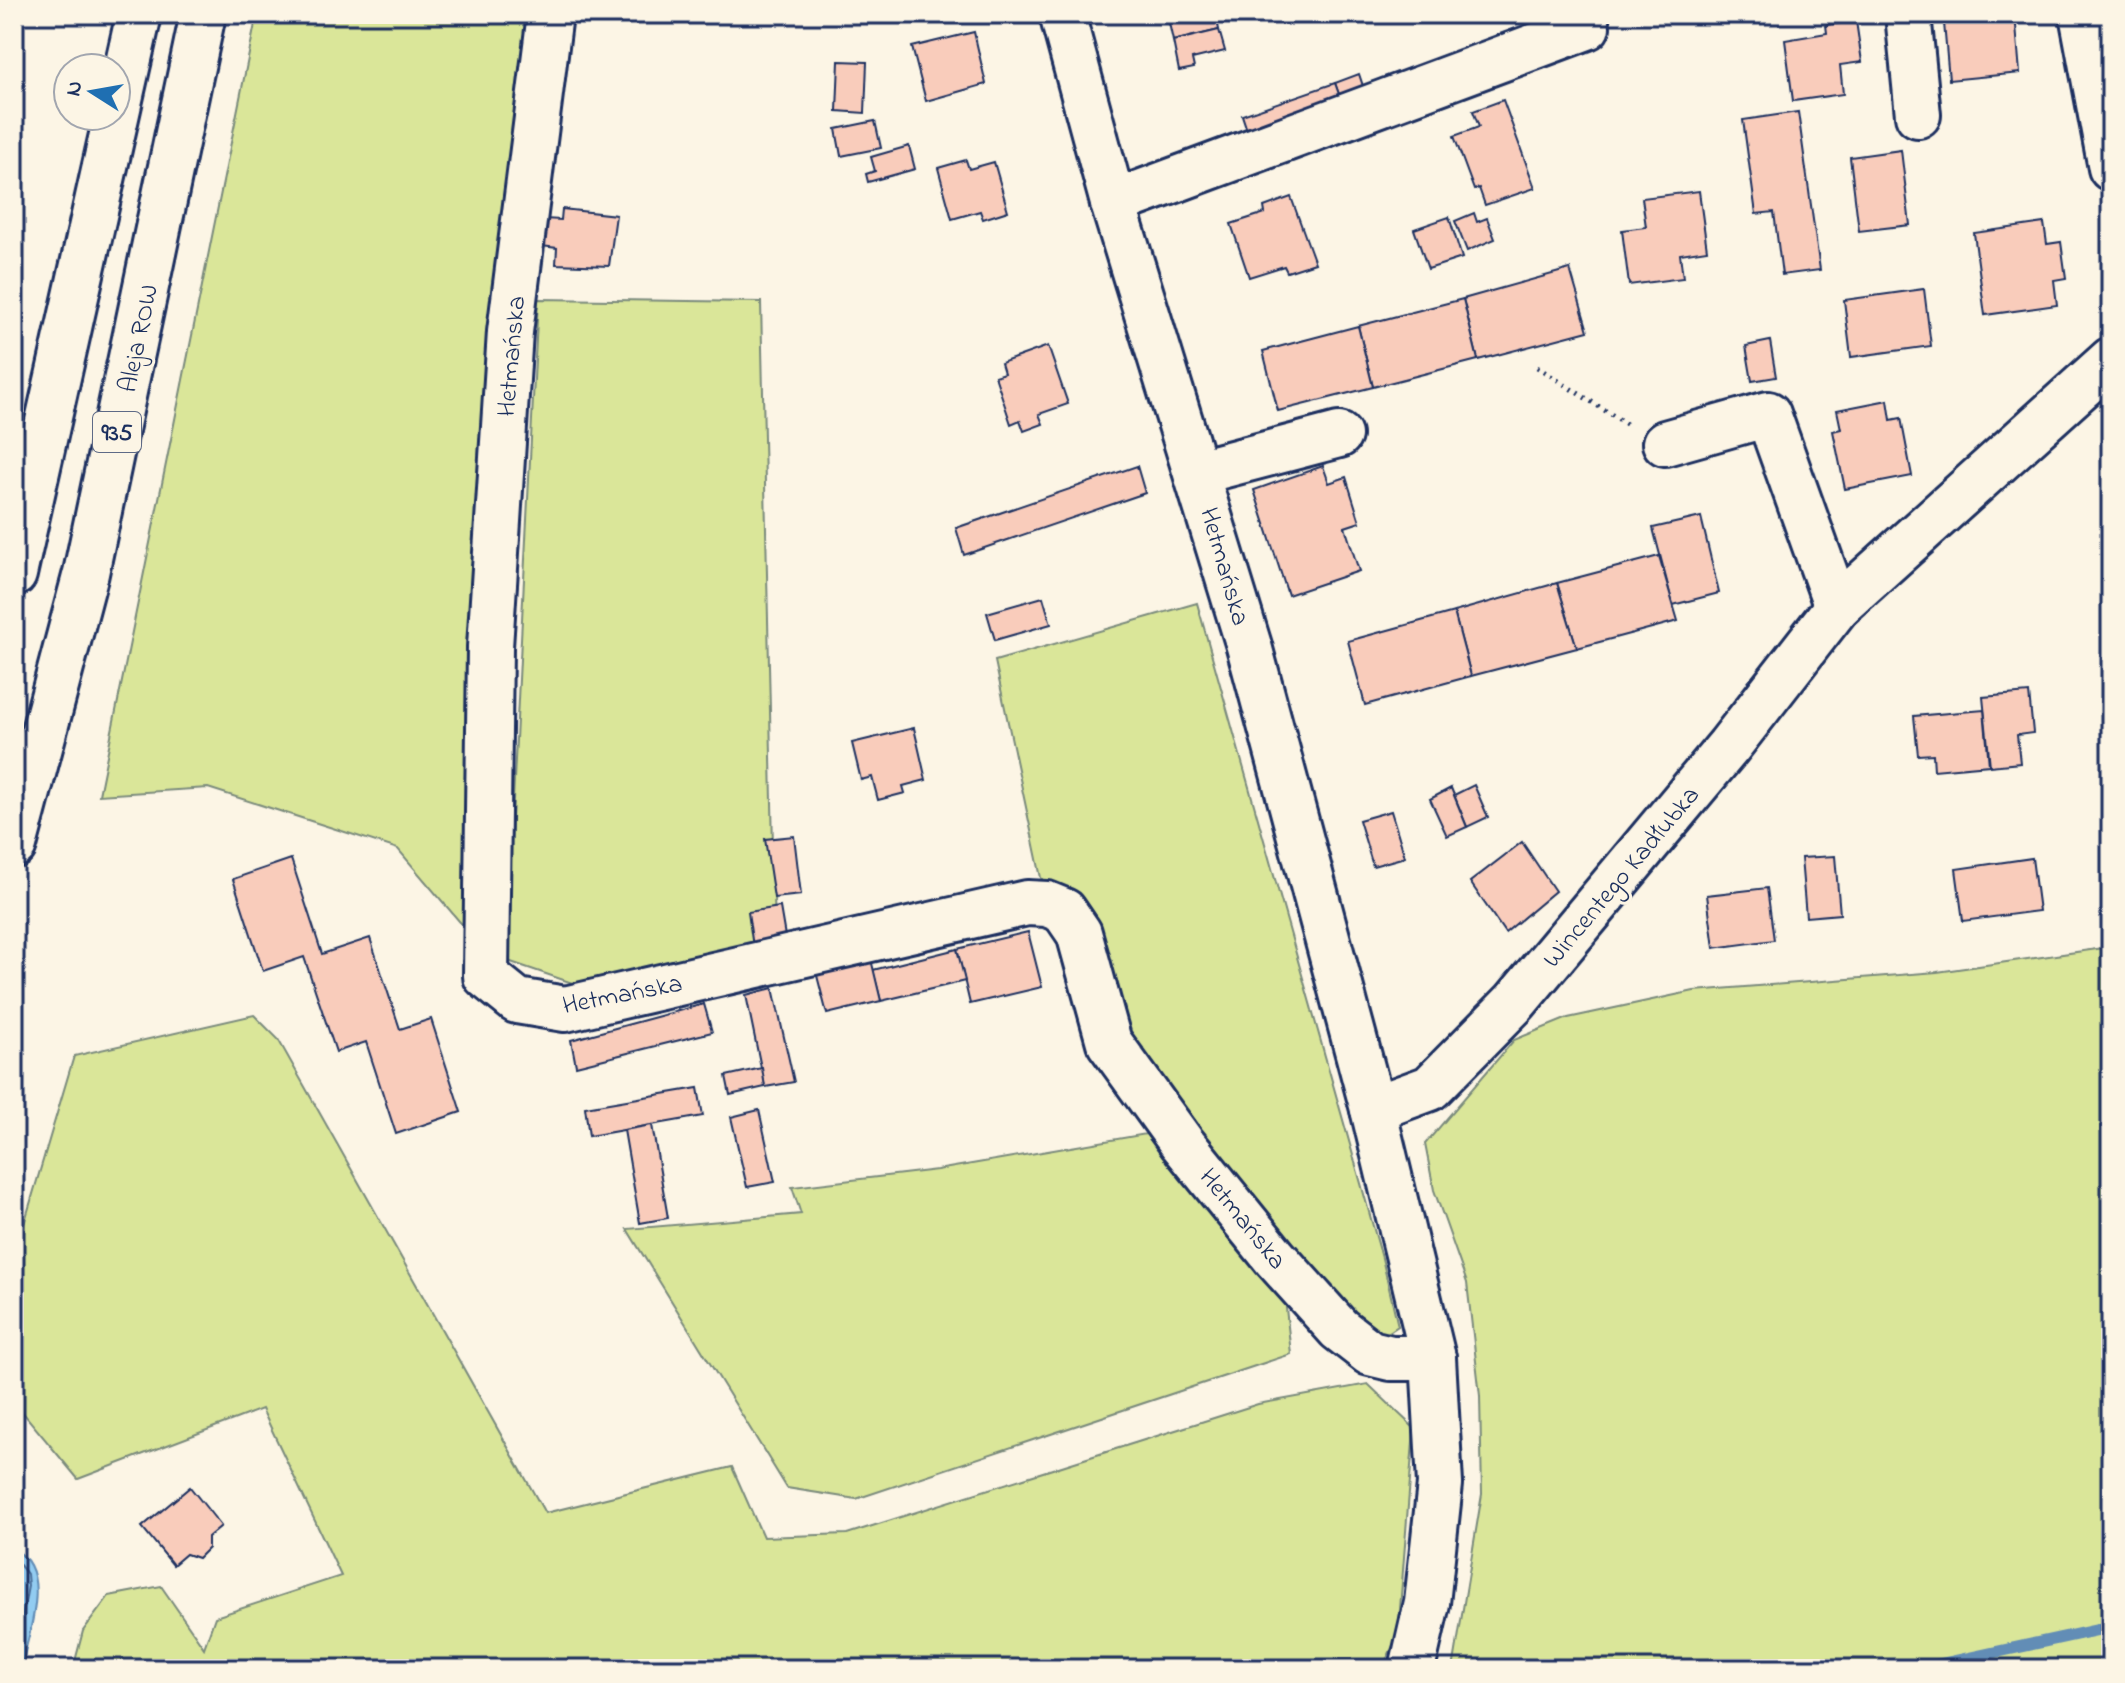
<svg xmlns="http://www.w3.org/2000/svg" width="2125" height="1683" font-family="'Indie Flower',sans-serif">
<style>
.green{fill:#dae699;stroke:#7a8a7c;stroke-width:2}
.water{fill:#92ccf1;stroke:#628db6;stroke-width:2}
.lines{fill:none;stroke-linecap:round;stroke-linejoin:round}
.shore{stroke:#4b6e99;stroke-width:2}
.stream{stroke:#628db6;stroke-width:12}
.building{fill:#f9ccbb;stroke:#1b2f5e;stroke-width:2}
.minor-casing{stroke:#1b2f5e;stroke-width:50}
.major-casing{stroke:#1b2f5e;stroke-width:50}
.path{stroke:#1b2f5e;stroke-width:5;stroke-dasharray:2 6;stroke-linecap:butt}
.minor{stroke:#fcf5e5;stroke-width:44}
.major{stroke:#fcf5e5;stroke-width:44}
.labels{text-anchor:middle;stroke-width:6;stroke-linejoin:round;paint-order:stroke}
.shield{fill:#fcf5e5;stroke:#5e6a86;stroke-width:2}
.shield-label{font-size:24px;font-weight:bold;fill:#1b2f5e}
.street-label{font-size:26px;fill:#1b2f5e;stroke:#fcf5e5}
</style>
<rect width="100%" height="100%" fill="#fcf5e5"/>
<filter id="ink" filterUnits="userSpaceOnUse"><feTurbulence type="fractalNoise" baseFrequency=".0125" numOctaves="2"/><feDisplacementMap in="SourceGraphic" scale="16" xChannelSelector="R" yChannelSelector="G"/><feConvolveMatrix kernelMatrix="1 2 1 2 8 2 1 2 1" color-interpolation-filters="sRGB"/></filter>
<g filter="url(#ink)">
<!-- green -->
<g class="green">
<polygon points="257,14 533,14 470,934 398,849 208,788 99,795"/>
<polygon points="538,299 761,302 775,938 581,986 505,960"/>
<polygon points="1197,603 1382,1258 1398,1326 1383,1336 1354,1323 1138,1062 1057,889 1041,878 995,661"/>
<polygon points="2111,947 2111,1669 1453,1669 1482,1494 1480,1396 1467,1283 1434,1190 1425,1144 1514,1040 1568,1018 1694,991 1937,972"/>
<polygon points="254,1015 278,1039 545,1513 732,1467 763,1537 847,1534 1258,1404 1368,1384 1414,1428 1398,1635 1382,1669 73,1669 83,1631 109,1596 161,1586 204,1648 215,1617 341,1576 262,1409 78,1479 14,1402 14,1258 74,1056"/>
<polygon points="1146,1134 1284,1290 1291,1354 856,1499 787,1488 627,1229 801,1214 792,1187 937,1170"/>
</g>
<!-- water -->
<path class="water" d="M 14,1549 C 54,1571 28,1633 21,1669 L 14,1669 Z"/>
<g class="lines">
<!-- shore -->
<polyline class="shore" points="14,1558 27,1574 28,1586 14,1663"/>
<!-- stream -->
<polyline class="stream" points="1918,1669 2111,1627"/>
</g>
<!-- building -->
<g class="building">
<polygon points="1167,14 1216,14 1219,30 1173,41"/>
<polygon points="2015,14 2020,73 1949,80 1944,23 1957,22 1956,19"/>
<polygon points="1856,21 1862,62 1840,65 1843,94 1793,101 1785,40 1827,33 1826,25"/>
<polygon points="1219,30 1225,51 1192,59 1194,68 1179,71 1173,41"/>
<polygon points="974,32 986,84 926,101 912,47"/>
<polygon points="839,61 867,62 865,113 837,111"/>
<polygon points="1359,74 1365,92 1341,100 1335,83"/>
<polygon points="1335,83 1341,100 1248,133 1242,115"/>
<polygon points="1503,100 1535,188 1485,205 1479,188 1474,190 1454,136 1479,127 1473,111"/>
<polygon points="1798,112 1820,270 1782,275 1774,212 1756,214 1743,120"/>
<polygon points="875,121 881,148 841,156 836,129"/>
<polygon points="909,146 915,169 868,182 866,174 875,171 871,157"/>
<polygon points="1901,150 1910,225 1859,231 1850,157"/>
<polygon points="966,160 969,169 994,162 1008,211 983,219 980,211 952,219 938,168"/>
<polygon points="1699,191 1707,250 1680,254 1683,278 1629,285 1622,230 1646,227 1642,198"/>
<polygon points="1291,197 1315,263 1287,272 1284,266 1249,277 1231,224 1265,213 1264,207"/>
<polygon points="562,209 616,215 609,266 556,264 557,248 541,246 544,219 561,220"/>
<polygon points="1474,213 1477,222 1487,218 1495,239 1467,251 1455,221"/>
<polygon points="1449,217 1462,258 1428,269 1414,229"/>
<polygon points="2044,223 2047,244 2061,242 2066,278 2054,280 2057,305 1985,315 1974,233"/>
<polygon points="1570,269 1588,331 1478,360 1463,299"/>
<polygon points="1924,289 1931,346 1851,357 1844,300"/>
<polygon points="1463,299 1478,360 1373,387 1358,326"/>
<polygon points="1358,326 1373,387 1278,411 1263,351"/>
<polygon points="1770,341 1776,377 1752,381 1746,346"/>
<polygon points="1048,346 1068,404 1039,414 1043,424 1024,431 1020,420 1011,424 995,376 1004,373 1001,363"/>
<polygon points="1888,400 1891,420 1901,418 1912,476 1845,489 1833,431 1841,429 1837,410"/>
<polygon points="1137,466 1145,493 964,555 956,528"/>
<polygon points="1323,466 1329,483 1346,477 1360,522 1345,527 1359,571 1288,595 1254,490"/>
<polygon points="1701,517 1719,593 1673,605 1653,528"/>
<polygon points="1659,556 1678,621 1577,648 1557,583"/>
<polygon points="1557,583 1577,648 1471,676 1454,612"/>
<polygon points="1043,597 1051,624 995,640 987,613"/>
<polygon points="1454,612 1471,676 1365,705 1348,641"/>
<polygon points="2029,693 2033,733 2017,735 2020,763 1990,766 1983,697"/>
<polygon points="1984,710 1989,765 1934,770 1933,754 1918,755 1914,716"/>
<polygon points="914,728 926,780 903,786 905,793 878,800 872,777 861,780 852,743"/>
<polygon points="1474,785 1488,817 1467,827 1454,795"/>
<polygon points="1451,788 1467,827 1447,836 1430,799"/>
<polygon points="1391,811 1405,857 1373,866 1359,820"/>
<polygon points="794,836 801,895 774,898 765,839"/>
<polygon points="1522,842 1555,891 1505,933 1470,882"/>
<polygon points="1835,856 1840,914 1806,917 1801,858"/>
<polygon points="2032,858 2039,911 1963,921 1956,869"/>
<polygon points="291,859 322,954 370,938 400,1029 431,1019 461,1112 396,1134 366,1042 336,1052 304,957 263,971 233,879"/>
<polygon points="1767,888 1774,940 1714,948 1707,895"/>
<polygon points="780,907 787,948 754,954 748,912"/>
<polygon points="1028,932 1042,987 970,1004 957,949"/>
<polygon points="957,949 965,981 881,1001 873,970"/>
<polygon points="870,955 881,1001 827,1014 815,968"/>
<polygon points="773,988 794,1082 765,1087 746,995"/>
<polygon points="704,1004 712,1032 576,1066 571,1040"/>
<polygon points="762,1068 765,1087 730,1095 726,1076"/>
<polygon points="698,1088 703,1116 589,1136 585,1107"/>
<polygon points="759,1110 775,1182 747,1187 731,1117"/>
<polygon points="652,1125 668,1218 640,1223 624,1130"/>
<polygon points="190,1487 221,1526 208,1537 208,1548 198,1558 186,1554 173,1565 142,1527"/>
</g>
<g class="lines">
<!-- minor casing -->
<g class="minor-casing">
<g id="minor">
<polyline points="550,14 510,332 490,647 486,976 517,1001 565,1009 1027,903 1047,904 1064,911 1079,933 1109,1042 1182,1143 1275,1258 1339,1329 1370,1353 1391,1358 1433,1358"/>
<polyline points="1062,14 1113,203 1249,646 1373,1109 1433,1358 1440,1484 1427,1603 1412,1669"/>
<polyline points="1908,14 1918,115"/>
<polyline points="2082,14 2111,168"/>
<polyline points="1113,203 1587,27"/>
<polyline points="1665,443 1768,414 1837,607"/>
<polyline points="1198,472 1339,435"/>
<polyline points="1373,1109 1430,1088 1515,1002 1729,746 1837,607 2111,360"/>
</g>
</g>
<!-- major casing -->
<g class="major-casing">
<g id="major">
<polyline points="14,574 139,14"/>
<polyline points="14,845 86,573 203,14"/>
</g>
</g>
<!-- path -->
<g class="path">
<polyline points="14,44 18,14"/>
<polyline points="1537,367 1631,427"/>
</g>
<!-- minor -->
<use href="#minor" class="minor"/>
<!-- major -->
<use href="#major" class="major"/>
</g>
</g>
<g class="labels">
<!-- shield labels -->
<rect class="shield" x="93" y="412" width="48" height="40" rx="6"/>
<g class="shield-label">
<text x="117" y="440">935</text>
</g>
<!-- street labels -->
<g class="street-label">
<text transform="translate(137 338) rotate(-78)" y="9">Aleja ROW</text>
<text transform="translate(510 356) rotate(-85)" y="9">Hetmańska</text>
<text transform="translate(1226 566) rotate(74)" y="9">Hetmańska</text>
<text transform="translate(1620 876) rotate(-50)" y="9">Wincentego Kadłubka</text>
<text transform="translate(622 993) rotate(-11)" y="9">Hetmańska</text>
<text transform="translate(1244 1218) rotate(51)" y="9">Hetmańska</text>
</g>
</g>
<!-- margin -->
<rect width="2125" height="1683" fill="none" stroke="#fcf5e5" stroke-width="48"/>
<rect x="24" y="24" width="2077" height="1635" fill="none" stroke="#1b2f5e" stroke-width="3" filter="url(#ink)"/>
<!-- north arrow -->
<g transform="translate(92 92) rotate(281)"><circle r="38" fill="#fcf5e5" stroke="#a2a6af" stroke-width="2"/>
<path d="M0-6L14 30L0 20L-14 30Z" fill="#1f6fb2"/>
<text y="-12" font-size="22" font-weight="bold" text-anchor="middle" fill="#1b2f5e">N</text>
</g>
</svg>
